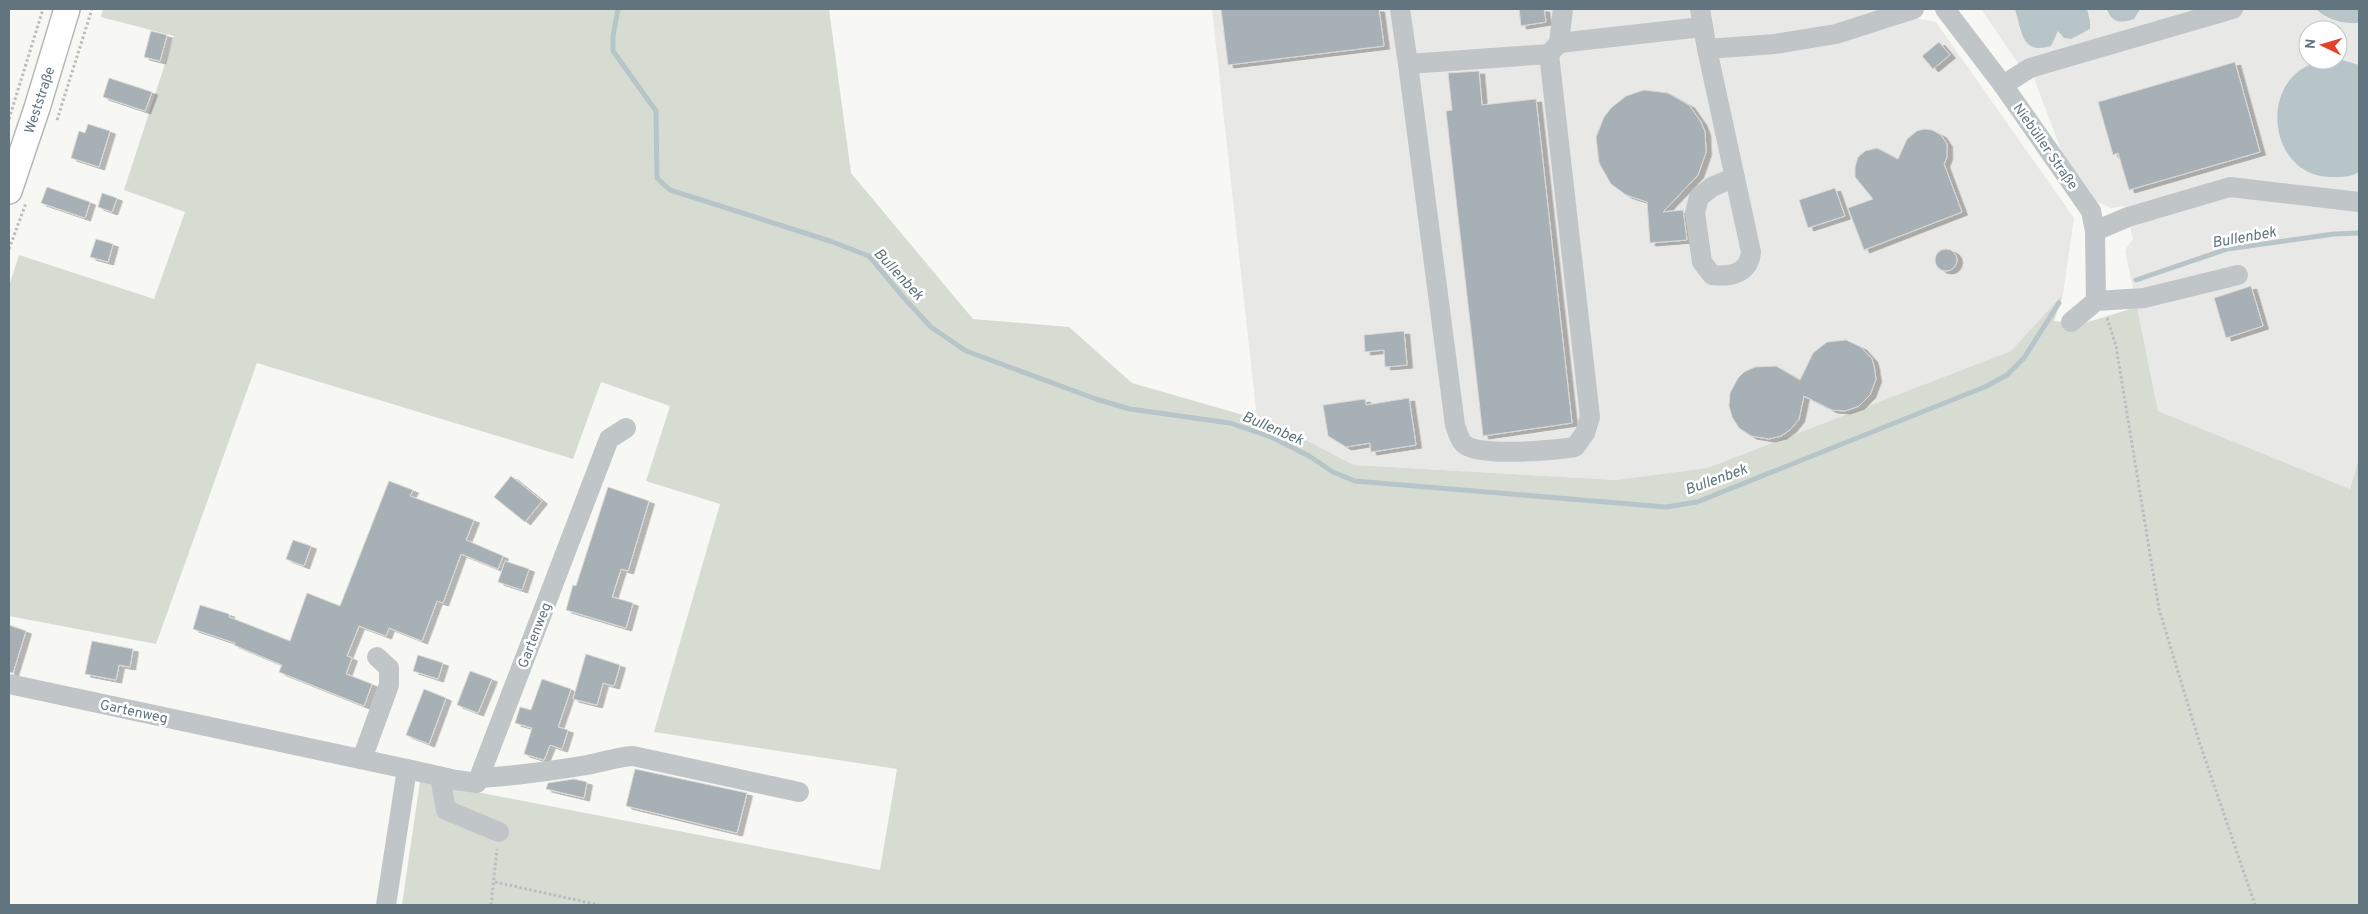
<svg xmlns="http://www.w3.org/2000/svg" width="2368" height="914" font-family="Overpass,sans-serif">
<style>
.built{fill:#e8e8e7;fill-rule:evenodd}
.green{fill:#d7dcd3}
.water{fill:#b7c5c8}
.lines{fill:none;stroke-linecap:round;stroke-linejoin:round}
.stream{stroke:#b7c5c8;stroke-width:5}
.building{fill:#a7b1b5;stroke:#d9d8d6;filter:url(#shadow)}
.major-casing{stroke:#b1b7ba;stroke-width:28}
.path{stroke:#babdbf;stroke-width:3;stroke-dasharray:2.5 2.5;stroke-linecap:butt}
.minor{stroke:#c0c5c8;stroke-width:20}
.major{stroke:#fff;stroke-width:25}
.labels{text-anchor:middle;stroke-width:5;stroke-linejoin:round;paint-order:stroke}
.street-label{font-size:14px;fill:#62757f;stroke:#fff}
.water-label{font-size:15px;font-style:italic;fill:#5d757a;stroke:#fff}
</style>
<defs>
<filter id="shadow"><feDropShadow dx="5.5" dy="3" stdDeviation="0" flood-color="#0004"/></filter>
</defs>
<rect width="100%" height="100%" fill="#f7f7f4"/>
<!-- built -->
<g class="built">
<polygon points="1212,9 1908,9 1909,17 1936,22 2074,218 2063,294 2011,351 1707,468 1616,480 1354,465 1298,436 1257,419"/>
<path d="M 1981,9 L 2359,9 L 2359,457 L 2350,489 L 2158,411 L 2125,250 L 2133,239 L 2125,206 L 2111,208 L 2095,201 L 2064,158 L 2028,62 L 2019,65 ZM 2308,30 L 2338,30 L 2338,60 L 2308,60 Z"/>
</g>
<!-- green -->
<polygon class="green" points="103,9 829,9 851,173 973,319 1069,327 1132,383 1257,419 1298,436 1354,465 1616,480 1707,468 2011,351 2063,294 2054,321 2081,324 2137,307 2158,411 2350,489 2359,457 2359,905 402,905 420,781 880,870 897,769 654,732 720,504 646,481 670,406 601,382 573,459 257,363 156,644 9,616 9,286 19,255 154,299 185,212 124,190 174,36 101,17"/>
<!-- water -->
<g class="water">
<path d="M 2015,9 L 2087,9 L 2090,21 L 2090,29 L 2071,39 L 2064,38 L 2058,31 L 2051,46 C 2021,55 2022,31 2015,9 Z"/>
<path d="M 2107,9 L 2140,9 L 2134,19 C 2122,23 2112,24 2107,9 Z"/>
<path d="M 2316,9 L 2359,9 L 2359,23 C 2342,24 2328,20 2316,9 Z"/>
<path d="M 2342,60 L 2359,65 L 2359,172 C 2351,177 2343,177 2333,177 C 2268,179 2256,78 2318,62 C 2326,60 2334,61 2342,60 Z"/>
</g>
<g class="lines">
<!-- stream -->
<g class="stream">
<polyline points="618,9 613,36 613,51 656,111 657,178 670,190 830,241 869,256 904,298 931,327 966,351 1096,399 1130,409 1230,423 1271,437 1309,456 1333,472 1355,481 1666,507 1697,502 1987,386 2007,375 2024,358 2059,303"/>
<polyline points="2136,280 2227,249 2334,234 2359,233"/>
</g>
</g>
<!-- building -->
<g class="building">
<polygon points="1221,9 1379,9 1384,46 1228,65"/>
<polygon points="1519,9 1544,9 1546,22 1521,26"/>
<polygon points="151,31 167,35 160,61 144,57"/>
<polygon points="1939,42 1950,55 1933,69 1922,56"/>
<polygon points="2235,62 2260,152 2129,190 2118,153 2113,155 2098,102"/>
<polygon points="1479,71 1482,105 1536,99 1572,423 1483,436 1446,111 1452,110 1448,73"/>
<polygon points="109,78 152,92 145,111 103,97"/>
<polygon points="1644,90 1668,93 1689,105 1701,122 1705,132 1706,152 1698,175 1663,212 1683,210 1687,240 1650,243 1647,202 1626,195 1611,184 1599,163 1596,137 1604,117 1611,108 1626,96"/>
<polygon points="88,124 110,131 99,167 71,158 79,131 85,133"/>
<polygon points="1924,129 1932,130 1941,135 1947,144 1947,157 1944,164 1962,212 1864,250 1848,208 1873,199 1855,177 1855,167 1858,157 1865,151 1877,148 1898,159 1907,139 1917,131"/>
<polygon points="47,187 90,202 85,218 41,203"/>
<polygon points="1835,188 1845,216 1808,228 1799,200"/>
<polygon points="102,193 117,198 112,212 98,207"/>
<polygon points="96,239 113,244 108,262 90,257"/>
<circle cx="1946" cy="260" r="11"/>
<polygon points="2251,286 2263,326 2226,338 2214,298"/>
<polygon points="1404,331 1407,365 1385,367 1384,350 1365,352 1364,335"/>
<polygon points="1846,340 1861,347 1872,359 1874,366 1876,379 1870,395 1859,406 1845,411 1832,410 1804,396 1799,419 1791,429 1781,436 1769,439 1751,436 1739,428 1732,417 1729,406 1730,393 1738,378 1744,372 1755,367 1776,366 1800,380 1813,353 1827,342"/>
<polygon points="1409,398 1416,445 1371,452 1370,443 1346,447 1328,436 1323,405 1365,399 1366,405"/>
<polygon points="511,476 542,501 525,522 494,497"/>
<polygon points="389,481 413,490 410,496 474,520 466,540 503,556 498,569 461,554 443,603 437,601 422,641 389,628 386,636 359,626 347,656 352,658 346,674 372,684 364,706 279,672 282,665 234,645 235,643 193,629 200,605 229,614 229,617 290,641 307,593 340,606"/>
<polygon points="608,487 649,501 628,571 621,569 612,597 633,603 626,628 566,610 573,585 576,586"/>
<polygon points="293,540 311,546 304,566 286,559"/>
<polygon points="505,561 529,569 522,590 498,582"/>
<polygon points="9,625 26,631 13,673 9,672"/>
<polygon points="92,641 133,649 130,667 119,665 116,680 85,674"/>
<polygon points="586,654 620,665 614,686 603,683 597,705 573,699"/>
<polygon points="418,655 443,663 438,679 413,671"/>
<polygon points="470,671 492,679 478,713 457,705"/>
<polygon points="542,679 571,689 558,727 568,730 562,749 550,745 544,760 524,754 532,728 515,723 520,707 531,710"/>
<polygon points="424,689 446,698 429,744 406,735"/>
<polygon points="635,769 747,793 737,833 626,806"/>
<polygon points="574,779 587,782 584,798 546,789 548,783"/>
</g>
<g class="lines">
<!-- major casing -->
<g class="major-casing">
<polyline id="major" points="9,191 37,108 67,9"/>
</g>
<!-- path -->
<g class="path">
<polyline points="9,119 43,9"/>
<polyline points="57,120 92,9"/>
<polyline points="9,249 26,203"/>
<polyline points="2107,318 2116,346 2159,609 2199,741 2255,905"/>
<polyline points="495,882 599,905"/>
<polyline points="491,905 497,849"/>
</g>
<!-- minor -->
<g class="minor">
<polyline points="1400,9 1408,64 1549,54 1559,43 1563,9"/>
<path d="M 1700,9 L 1707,49 L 1751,252 C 1749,274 1730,277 1712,275 L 1702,262 L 1695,213 L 1699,197 L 1712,187 L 1735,177"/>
<polyline points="1945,9 2003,85 2091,211 2095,231 2096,301"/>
<polyline points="1559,43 1702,27"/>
<polyline points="1707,49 1775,44 1836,34 1914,9"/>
<path d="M 1408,64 L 1455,425 C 1457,430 1459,439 1463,443 C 1475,458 1555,450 1575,447 L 1585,433 L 1590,417 L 1549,54"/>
<polyline points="2003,85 2030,68 2233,9"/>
<polyline points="2095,231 2128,217 2230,187 2359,202"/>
<polyline points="2071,322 2096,301 2144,298 2238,275"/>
<polyline points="9,684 407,769 386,905"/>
<polyline points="362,759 389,685 389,668 377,657"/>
<polyline points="407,769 456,780 477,783 609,439 626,428"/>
<polyline points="440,777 446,810 499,832"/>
<path d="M 479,778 C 516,776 551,771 587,765 C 603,762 617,757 633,756 L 799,792"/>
</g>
<!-- major -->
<use href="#major" class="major"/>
</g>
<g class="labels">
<!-- street labels -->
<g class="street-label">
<text transform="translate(39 100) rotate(-72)" y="5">Weststraße</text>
<text transform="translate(2046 146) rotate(55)" y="5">Niebüller Straße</text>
<text transform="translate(534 635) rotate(-69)" y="5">Gartenweg</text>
<text transform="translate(134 711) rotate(12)" y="5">Gartenweg</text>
</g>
<!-- water labels -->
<g class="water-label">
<text transform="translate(2244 237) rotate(-10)" y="5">Bullenbek</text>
<text transform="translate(899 274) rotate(47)" y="5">Bullenbek</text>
<text transform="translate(1273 428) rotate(23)" y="5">Bullenbek</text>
<text transform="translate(1716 479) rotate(-20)" y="5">Bullenbek</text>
</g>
</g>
<!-- border -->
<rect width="2368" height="914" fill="none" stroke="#62757f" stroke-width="20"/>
<!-- north arrow -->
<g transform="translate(2323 45) rotate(275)"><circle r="24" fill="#ffffff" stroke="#c0c8cc"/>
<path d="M0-4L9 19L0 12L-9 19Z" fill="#e24429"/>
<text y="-8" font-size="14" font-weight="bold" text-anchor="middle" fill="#62757f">N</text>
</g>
</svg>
